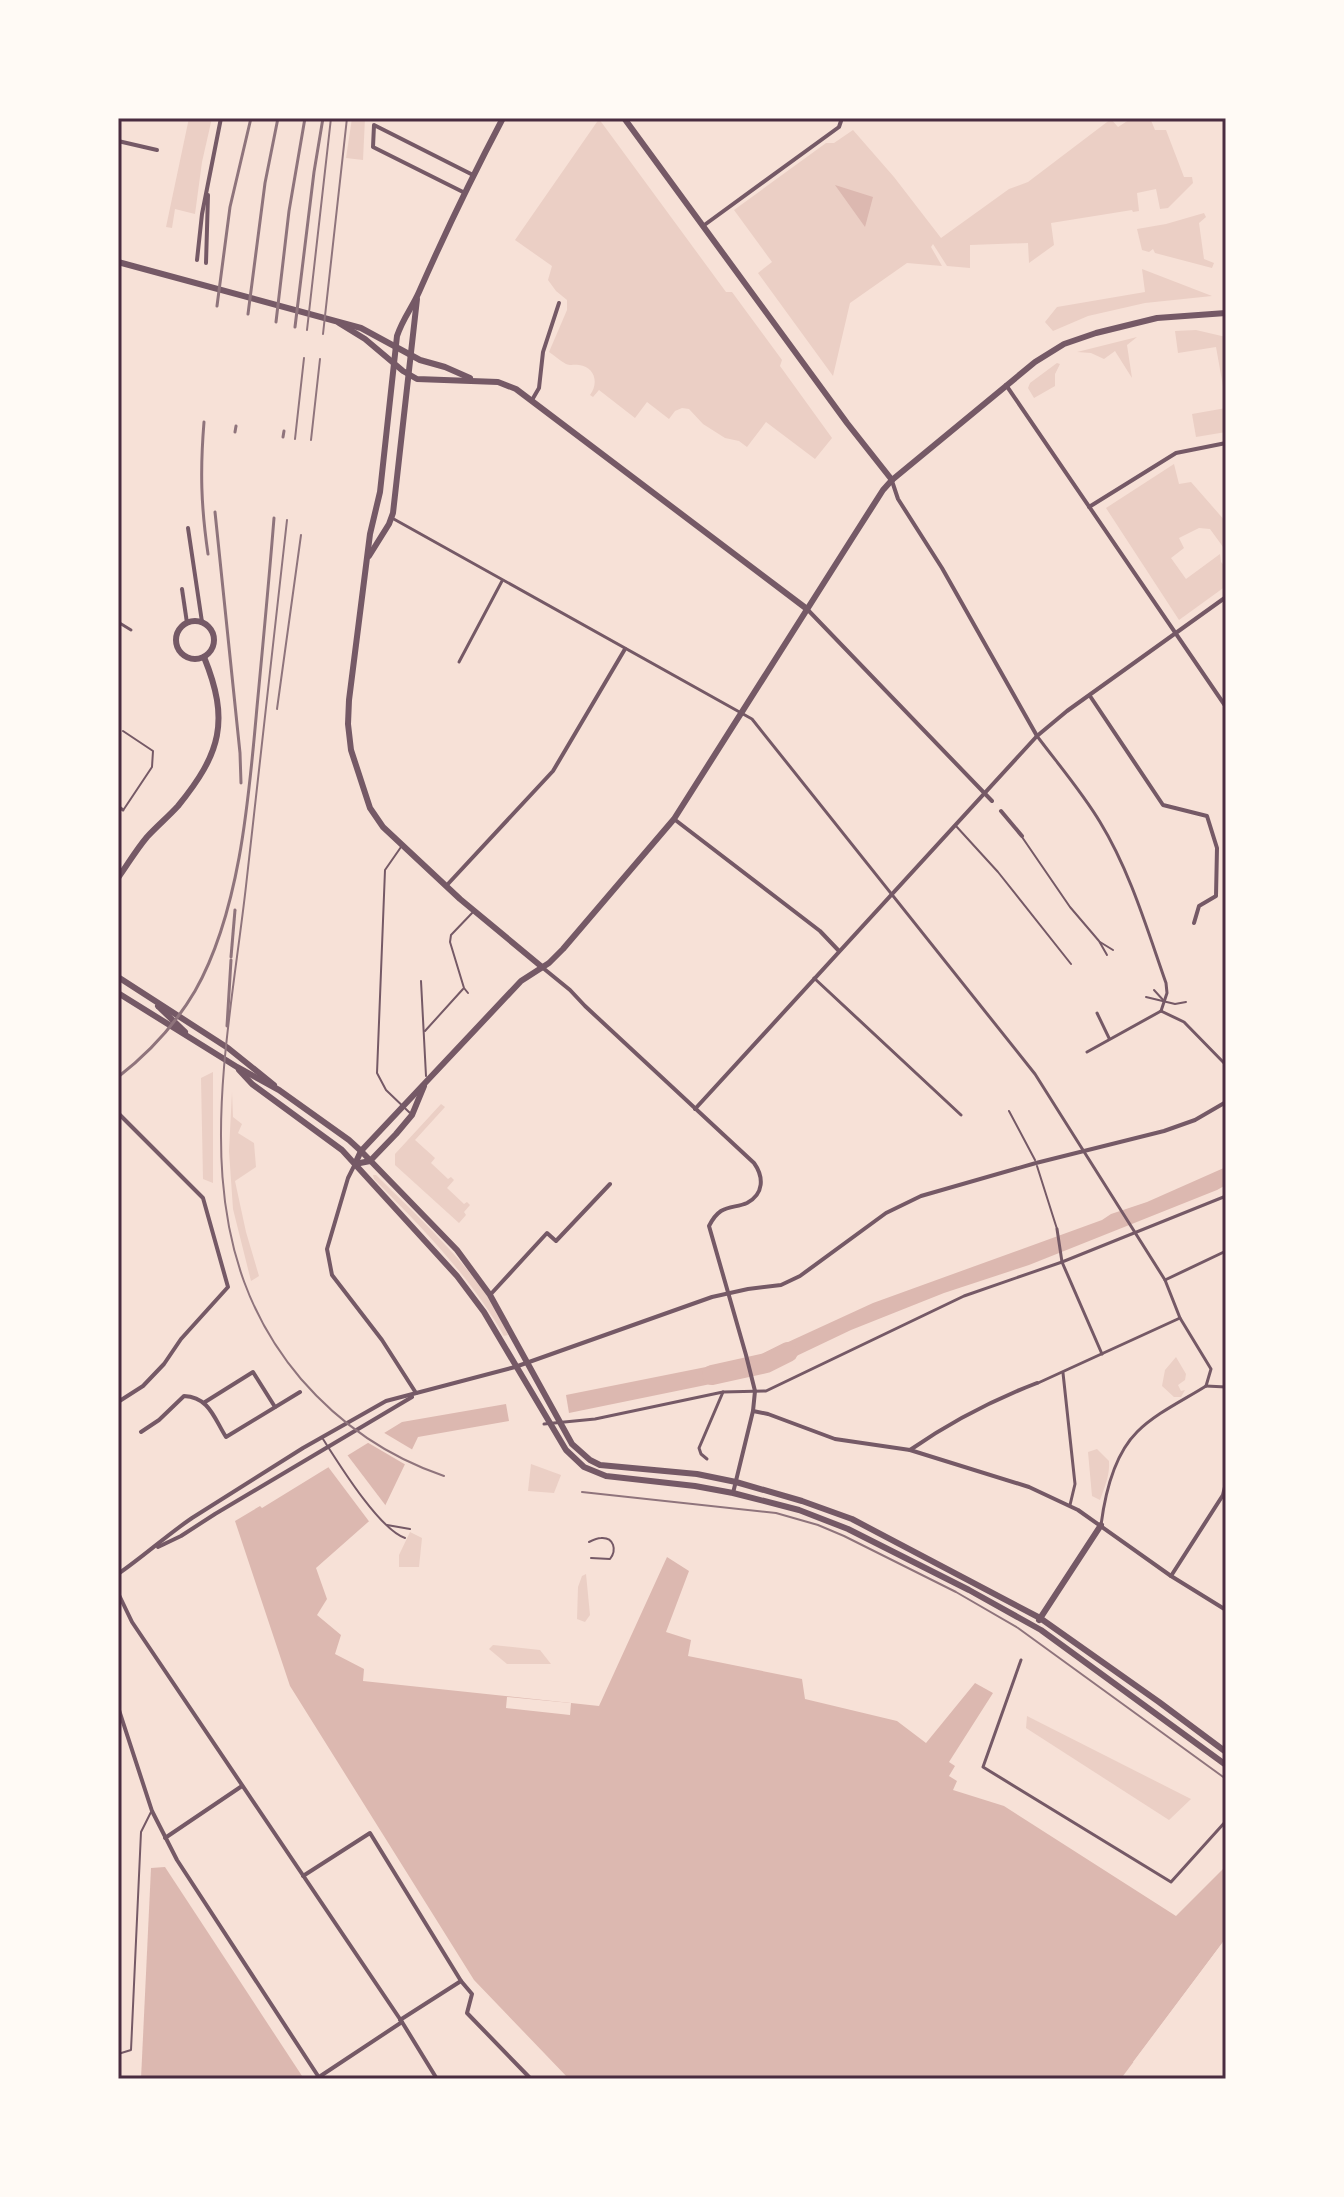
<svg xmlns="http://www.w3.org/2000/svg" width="1344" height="2197" font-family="Lato,sans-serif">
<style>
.green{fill:#ebcfc5}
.water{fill:#dcb8b0}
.pier{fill:#f7e1d7}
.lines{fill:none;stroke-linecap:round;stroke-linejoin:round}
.river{stroke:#dcb8b0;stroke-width:20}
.service{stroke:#755966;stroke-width:2}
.pedestrian{stroke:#755966;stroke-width:3}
.minor{stroke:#755966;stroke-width:4}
.tertiary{stroke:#755966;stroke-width:6}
.tram{stroke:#8f747c;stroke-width:2}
.rail{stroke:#8f747c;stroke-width:3}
.neatline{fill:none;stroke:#4a2c40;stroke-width:3}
</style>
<rect width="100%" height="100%" fill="#f7e1d7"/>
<!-- green -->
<g class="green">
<polygon points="189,118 212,118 202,162 195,214 175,209 172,228 166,227"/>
<polygon points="352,118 365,118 363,160 346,158"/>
<polygon points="1132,118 1150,118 1155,130 1166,130 1184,177 1192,177 1193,183 1168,208 1160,209 1156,189 1137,193 1139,211 1133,212 1132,210 1051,223 1054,245 1029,263 1028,243 970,245 970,268 947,266 933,244 931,247 942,266 907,263 850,303 833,376 758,273 772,262 734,210 826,143 834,143 853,130 894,177 941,238 1009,189 1028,182 1111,119 1118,127"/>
<path d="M 599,119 L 726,292 L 732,292 L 782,360 L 780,366 L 832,438 L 815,459 L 766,422 L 747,447 L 739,441 L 725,438 L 703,424 L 689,409 L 682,408 L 675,411 L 669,419 L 647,402 L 635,418 L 599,390 L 593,397 L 590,395 C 599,383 595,367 579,365 C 572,364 572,366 566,364 C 560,361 554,355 549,352 L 567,310 L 567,300 L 556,291 L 548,280 L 552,266 L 515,240 Z"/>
<polygon points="1204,213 1206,217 1199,223 1204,259 1214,263 1212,268 1155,253 1153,249 1149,252 1142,250 1137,229 1166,224"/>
<polygon points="1142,269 1212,296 1145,303 1088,316 1053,331 1045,322 1057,307 1145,292"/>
<polygon points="1196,330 1226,337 1226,403 1216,347 1178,353 1175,331"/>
<polygon points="1137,337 1127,345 1132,378 1115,351 1104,359 1091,353 1077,352"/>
<polygon points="1057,363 1060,364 1055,374 1055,386 1034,398 1028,388 1030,383"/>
<polygon points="1226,408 1226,432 1196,437 1192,414"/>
<polygon points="1174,464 1179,484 1191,482 1226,522 1226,551 1210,529 1199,528 1179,538 1184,548 1171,558 1186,579 1220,554 1221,562 1226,568 1226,586 1179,620 1106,508"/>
<polygon points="213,1072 213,1183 203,1179 201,1078"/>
<polygon points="232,1092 233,1117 242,1124 238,1133 254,1143 256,1167 235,1181 246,1232 259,1276 251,1281 233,1209 229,1151"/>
<polygon points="441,1104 445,1107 415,1140 435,1158 431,1163 448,1179 451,1177 454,1180 447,1188 464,1204 467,1202 470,1205 464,1212 466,1215 459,1223 395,1165 395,1154"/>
<path d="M 373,1175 L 376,1175 C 418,1217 487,1279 508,1335 L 504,1336 C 471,1277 422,1228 374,1179 Z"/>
<polygon points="1176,1357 1186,1374 1185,1380 1178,1385 1181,1391 1185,1390 1181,1397 1174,1397 1162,1386 1165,1370"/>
<path d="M 1097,1449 L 1109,1461 C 1110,1475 1105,1486 1100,1500 L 1092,1496 L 1088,1452 Z"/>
<polygon points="531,1464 561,1475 554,1493 528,1491"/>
<polygon points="410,1532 422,1538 419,1567 399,1567 399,1555"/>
<polygon points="586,1574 590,1615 585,1622 577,1619 578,1587 582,1576"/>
<polygon points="493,1645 540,1650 551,1664 507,1664 489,1649"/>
<polygon points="1027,1716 1191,1799 1169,1820 1026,1728"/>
</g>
<!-- water -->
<g class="water">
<polygon points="835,185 873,197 865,227"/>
<polygon points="1226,1167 1226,1185 1217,1190 1029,1265 944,1293 851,1330 767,1370 762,1354 873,1303 1102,1220 1111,1214 1147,1202"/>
<polygon points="736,1361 740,1378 569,1413 566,1395"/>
<polygon points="506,1404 509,1421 418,1437 384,1508 316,1568 327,1599 317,1615 341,1635 335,1654 364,1669 363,1681 599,1706 667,1557 689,1571 666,1632 691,1640 688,1656 802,1679 805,1699 897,1721 926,1743 975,1683 993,1693 949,1762 955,1766 949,1776 957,1781 953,1790 1004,1806 1176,1916 1226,1866 1226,1938 1123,2076 1127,2079 569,2079 474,1980 290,1686 235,1521 260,1506 262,1508 402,1422"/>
<polygon points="165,1867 304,2079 141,2079 151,1868"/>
</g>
<!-- pier -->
<g class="pier">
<polygon points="381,1431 413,1450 406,1465 365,1441"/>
<polygon points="345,1452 386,1506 382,1514 371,1524 326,1464"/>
<polygon points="507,1697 571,1703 570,1715 506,1708"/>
<polygon points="1226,1938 1226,1944 1137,2064 1133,2062"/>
</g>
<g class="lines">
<!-- river -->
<polyline class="river" points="712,1375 766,1363 788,1352"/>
<!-- service -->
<g class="service">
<polyline points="123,731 153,751 152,767 124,809"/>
<polyline points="956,826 998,872 1071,964"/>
<polyline points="1022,837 1070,907 1099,941 1107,955"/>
<polyline points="401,847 385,870 377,1073 386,1090 411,1114"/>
<polyline points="1100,942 1113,950"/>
<polyline points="421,981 426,1076"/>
<polyline points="1154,990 1164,1001"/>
<polyline points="468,993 464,988 450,942 451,935 474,911"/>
<polyline points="1146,997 1175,1004 1186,1002"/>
<polyline points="425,1031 463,989"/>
<polyline points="1009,1111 1035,1160"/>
<polyline points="1037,1166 1057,1229"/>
<path d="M 323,1439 C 339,1464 379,1529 405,1538"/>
<polyline points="387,1525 410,1529"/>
<path d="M 589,1542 C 591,1541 598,1538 601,1538 C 614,1537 617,1550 610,1559 L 591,1558"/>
<polyline points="118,2054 131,2050 141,1832 151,1812"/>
</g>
<!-- pedestrian -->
<g class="pedestrian">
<polyline points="392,518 752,719 1035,1074 1165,1280 1180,1318 1211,1369 1206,1386"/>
<polyline points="118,622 131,630"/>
<polyline points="459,662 502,581"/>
<path d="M 1037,736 C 1058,764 1082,792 1100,822 C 1130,871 1147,929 1166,983 L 1167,993 L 1161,1011"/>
<polyline points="118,806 123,810"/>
<polyline points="814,978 961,1115"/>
<polyline points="1161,1011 1184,1022 1226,1065"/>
<polyline points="1097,1013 1109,1038"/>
<polyline points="1087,1052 1161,1011"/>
<polyline points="1057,1229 1062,1262 1102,1354"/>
<polyline points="1165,1280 1226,1251"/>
<polyline points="1063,1373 1075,1484 1070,1505"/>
<polyline points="1038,1383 1180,1318"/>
<polyline points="1206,1386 1226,1387"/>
<polyline points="544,1424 595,1419 723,1392 766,1391 964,1296 1062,1262 1226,1196"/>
<polyline points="707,1459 701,1454 699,1448 723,1392"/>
<path d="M 1101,1525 C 1105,1494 1114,1455 1137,1432 C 1156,1413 1184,1400 1206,1386"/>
<polyline points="1021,1660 983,1767 1171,1882 1226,1821"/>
</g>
<!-- minor -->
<g class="minor">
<polyline points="118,141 157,150"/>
<polyline points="465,193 373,147 374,125 473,175"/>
<polyline points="703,226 839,127 842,118"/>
<polyline points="197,260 202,214 221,118"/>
<polyline points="206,263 208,195"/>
<polyline points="1006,385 1226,707"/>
<polyline points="532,400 539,388 543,352 559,303"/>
<polyline points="892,481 898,499 942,568 1037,736"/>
<polyline points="1089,507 1176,453 1226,443"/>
<polyline points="188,528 202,622"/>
<polyline points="182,589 187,623"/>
<polyline points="807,609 992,801"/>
<polyline points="1090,696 1163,805 1207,816 1217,848 1216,896 1199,906 1194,923"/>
<polyline points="1001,811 1022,836"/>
<polyline points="674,819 820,931 839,951"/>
<polyline points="447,885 553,771 625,649"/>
<path d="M 543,968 L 570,990 L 585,1006 L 754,1163 C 764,1177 764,1194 747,1203 C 738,1207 729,1206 721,1211 C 715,1215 712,1220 709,1226 L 746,1355 L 755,1391 L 753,1411 L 733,1493"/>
<polyline points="695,1109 1037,736 1067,711 1226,597"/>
<polyline points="118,1113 203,1198 228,1287 181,1339 164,1364 143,1386 118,1402"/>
<polyline points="355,1164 348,1178 327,1249 332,1275 382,1340 416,1393"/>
<polyline points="490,1295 547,1233 556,1241 610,1184"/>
<polyline points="205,1402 253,1372 275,1407"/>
<polyline points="753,1411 768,1414 835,1439 910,1450 1029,1487 1078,1510 1171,1576 1226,1610"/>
<path d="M 141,1432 L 159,1420 L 184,1396 C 209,1397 214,1418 226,1437 L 300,1392"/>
<path d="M 910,1450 C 949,1423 993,1400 1037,1383"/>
<polyline points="158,1547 181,1536 215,1514 412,1397"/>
<path d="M 118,1574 C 144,1556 167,1535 192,1518 L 303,1448 L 386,1401 L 515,1367 L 712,1297 L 748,1289 L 781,1285 L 800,1276 L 886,1213 L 921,1196 L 1036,1163 L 1164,1131 L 1195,1120 L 1226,1102"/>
<polyline points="1171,1576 1223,1495 1226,1483"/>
<polyline points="118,1593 132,1622 402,2022 437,2079"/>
<polyline points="118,1707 152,1811 177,1860 320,2079"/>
<polyline points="165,1838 242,1786"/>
<polyline points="303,1876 370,1833 461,1981 472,1994 467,2013 531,2079"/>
<polyline points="400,2020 461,1981"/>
<polyline points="319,2077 402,2022"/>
</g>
<!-- tertiary -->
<g class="tertiary">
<path d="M 503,118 C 473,175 445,233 419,292 C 412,308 403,318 397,336 L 380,492 L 370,534 L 349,700 L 348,724 L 351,750 L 370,808 L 383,827 L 460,899 L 542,967"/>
<polyline points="624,118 847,423 892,480"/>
<polyline points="118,262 361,328 420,360 445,367 470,378"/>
<polyline points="339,323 365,339 403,371 417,379 498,382 516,389 807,609"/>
<polyline points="369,556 389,524 393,513 417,299"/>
<circle cx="195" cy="640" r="19"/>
<path d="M 118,878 C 128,864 136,850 147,837 C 157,826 168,817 178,806 C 221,753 230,721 204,657"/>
<polyline points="118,977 228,1048 274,1085"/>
<polyline points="118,993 237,1067 279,1090 349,1140 361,1151 457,1250 490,1295 572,1444 590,1460 600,1465 697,1474 736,1482 802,1501 852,1519 1040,1618 1159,1702 1226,1752"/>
<polyline points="158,1006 185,1032"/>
<polyline points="239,1070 252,1084 342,1150 457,1276 484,1312 566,1450 584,1467 606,1476 695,1486 733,1493 799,1510 848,1529 969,1590 1041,1630 1226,1765"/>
<polyline points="355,1164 361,1151 521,981 549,963 563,949 674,819 853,537 883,490 892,480 1035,362 1064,344 1096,333 1157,318 1226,313"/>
<polyline points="355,1164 370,1161 396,1134 412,1115 424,1086"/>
<polyline points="1039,1620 1101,1525"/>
</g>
<!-- tram -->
<g class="tram">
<polyline points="307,330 331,118"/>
<polyline points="323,334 347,118"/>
<polyline points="295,439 304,358"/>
<polyline points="311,440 320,359"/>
<path d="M 287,520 C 273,642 260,764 246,886 C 227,1054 180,1237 301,1379 C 340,1424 388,1457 444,1476"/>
<polyline points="277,709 301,535"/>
<polyline points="582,1492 776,1513 818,1525 844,1536 956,1592 1018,1628 1226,1779"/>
</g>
<!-- rail -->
<g class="rail">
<polyline points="217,306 230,207 251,118"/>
<polyline points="248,314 265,183 278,118"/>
<polyline points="276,322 289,211 305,118"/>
<polyline points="295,327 314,172 323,118"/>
<path d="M 204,422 C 200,471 201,506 208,554"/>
<polyline points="235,432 236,426"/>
<polyline points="283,437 284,431"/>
<polyline points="215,512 240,753 241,783"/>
<polyline points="231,957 235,910"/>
<polyline points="227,1026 231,960"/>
<path d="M 118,1077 C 149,1053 175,1025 195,991 C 240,912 249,797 257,707 C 263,644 269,581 274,518"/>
</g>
</g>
<!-- border -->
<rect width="1344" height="2197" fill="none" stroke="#fffaf5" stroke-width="240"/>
<rect x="120" y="120" width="1104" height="1957" class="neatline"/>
</svg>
